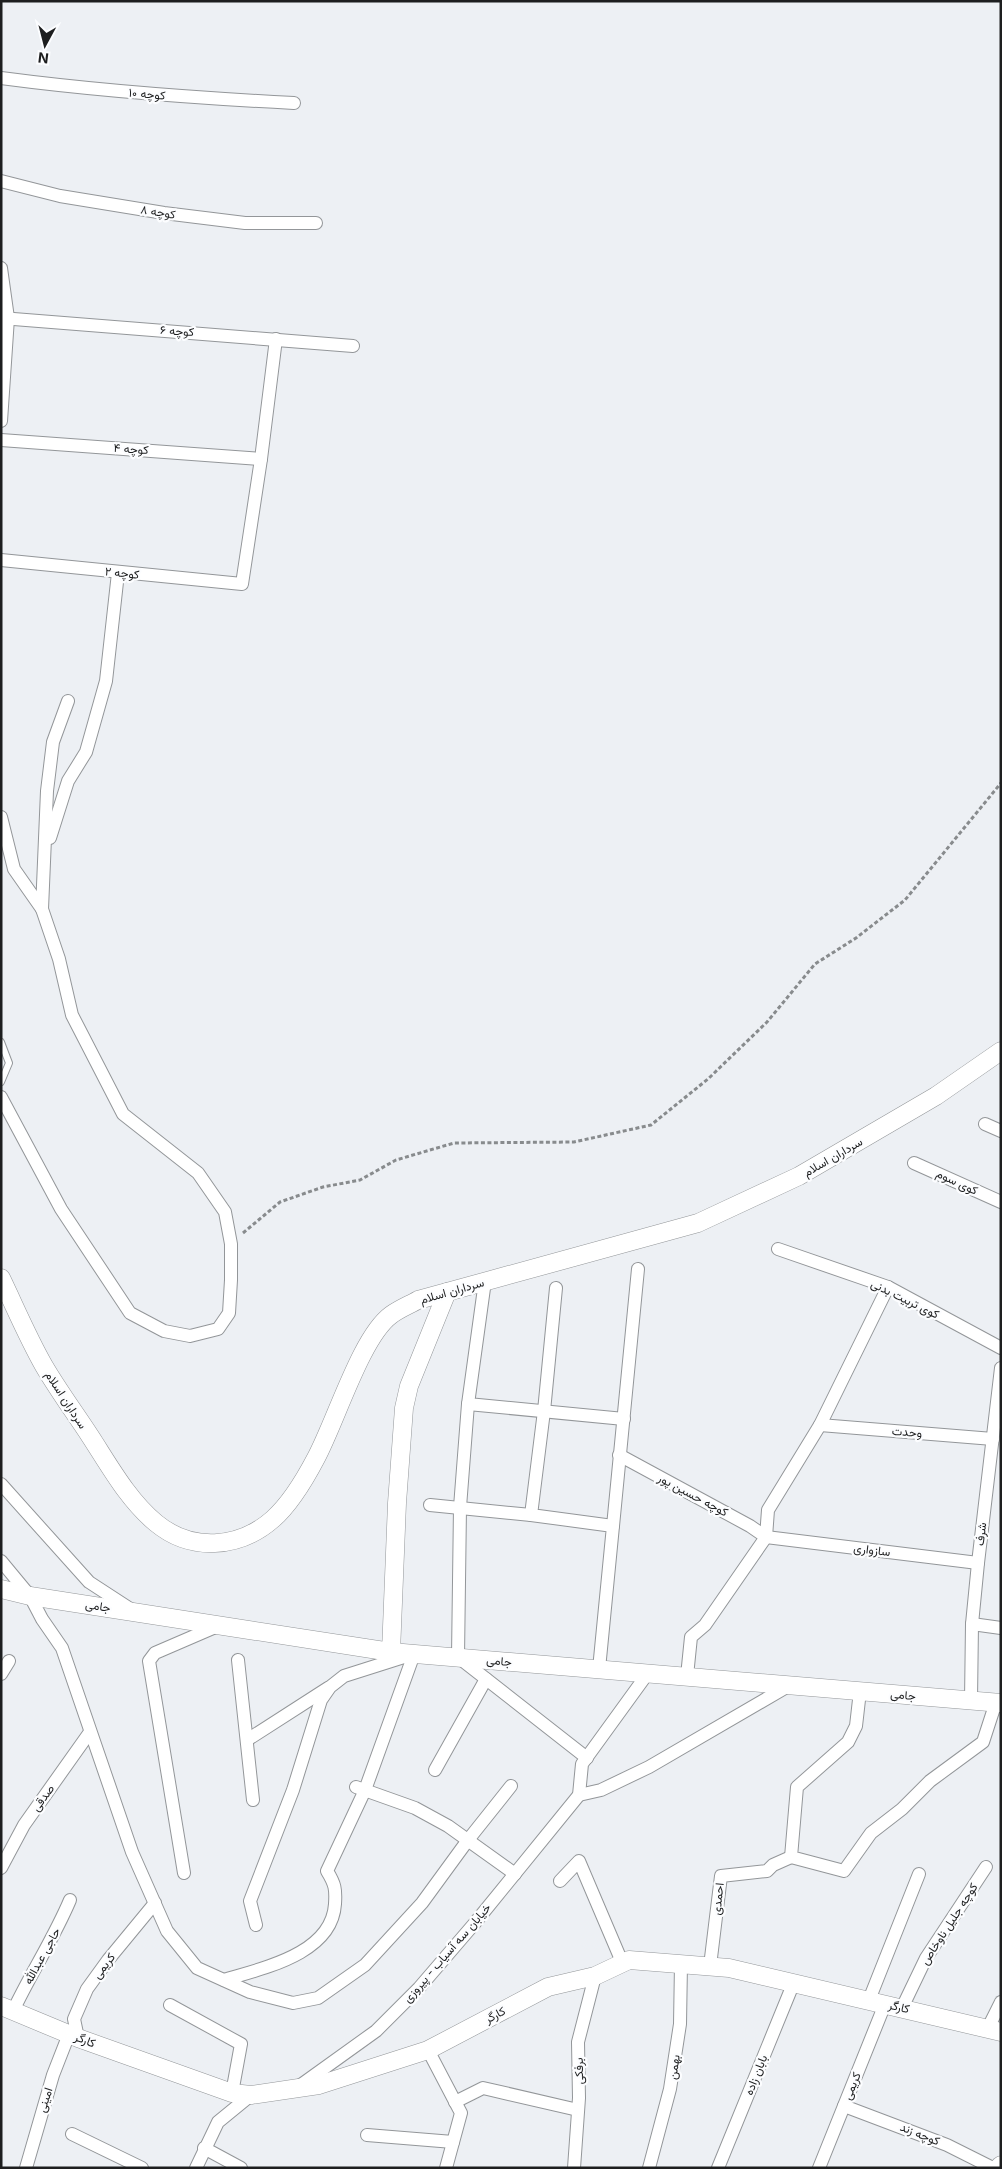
<svg xmlns="http://www.w3.org/2000/svg" width="1002" height="2169" font-family="Inter,Vazirmatn,sans-serif">
<style>
.lines{fill:none;stroke-linecap:round;stroke-linejoin:round}
.lane-casing{stroke:#939699;stroke-width:8}
.street-casing{stroke:#939699;stroke-width:14}
.secondary-casing{stroke:#939699;stroke-width:19}
.path{stroke:#888b8d;stroke-width:3;stroke-dasharray:4 2.5;stroke-linecap:butt}
.lane{stroke:#fff;stroke-width:6}
.street{stroke:#fff;stroke-width:12}
.secondary{stroke:#fff;stroke-width:18}
.labels{text-anchor:middle;stroke-width:4.5;stroke-linejoin:round;paint-order:stroke}
.street-label{font-size:12px;fill:#1d1e1f;stroke:#fcfdff}
</style>
<rect width="100%" height="100%" fill="#edf0f4"/>
<g class="lines">
<!-- lane casing -->
<g class="lane-casing">
<polyline id="lane" points="1,1042 9,1063 1,1082"/>
</g>
<!-- street casing -->
<g class="street-casing">
<g id="street">
<path d="M 1,78 C 99,91 196,98 294,103"/>
<polyline points="1,181 60,196 164,213 245,223 316,223"/>
<polyline points="1,268 8,318 1,421"/>
<polyline points="1,318 353,346"/>
<polyline points="1,440 261,459"/>
<polyline points="1,560 242,584 261,459 276,339"/>
<polyline points="1,817 14,869 42,909"/>
<polyline points="50,838 68,781 86,752 106,681 118,573"/>
<polyline points="1,1097 61,1209 130,1313 164,1331 190,1336 218,1329 229,1313 231,1280 231,1244 225,1212 198,1173 123,1114 72,1015 59,959 42,909 47,791 53,742 68,701"/>
<polyline points="985,1124 1001,1131"/>
<polyline points="914,1163 1001,1202"/>
<polyline points="778,1249 888,1287 1001,1348"/>
<polyline points="485,1281 468,1404 624,1419"/>
<polyline points="556,1288 544,1411 531,1515 613,1526 599,1669"/>
<polyline points="468,1404 460,1507 458,1657 587,1758"/>
<polyline points="820,1425 993,1439"/>
<polyline points="619,1455 750,1526 766,1537 978,1563"/>
<polyline points="1,1484 89,1582 132,1610"/>
<polyline points="430,1505 531,1515"/>
<polyline points="613,1526 638,1269"/>
<polyline points="1,1561 30,1596 42,1619 62,1648 132,1852 167,1931 197,1968 250,1992 293,2003 318,1998 365,1965 422,1903 468,1840 511,1786"/>
<polyline points="972,1624 1001,1628"/>
<polyline points="238,1660 253,1800"/>
<polyline points="1,1674 9,1661"/>
<polyline points="687,1676 691,1637 705,1625 766,1537 768,1510 820,1425 888,1287"/>
<polyline points="860,1691 856,1726 848,1742 797,1787 791,1857 844,1871 871,1833 902,1809 930,1781 983,1742 996,1702"/>
<polyline points="971,1700 972,1624 978,1563 1001,1368"/>
<polyline points="247,1740 328,1688"/>
<polyline points="435,1770 486,1679"/>
<polyline points="356,1787 415,1808 448,1826 515,1874"/>
<polyline points="579,1795 601,1790 649,1767 790,1685"/>
<polyline points="1,1868 24,1825 90,1732"/>
<polyline points="184,1873 149,1661 155,1653 220,1625"/>
<polyline points="560,1881 579,1861 622,1962"/>
<polyline points="256,1925 250,1901 293,1790 321,1700 330,1687 344,1676 407,1656"/>
<polyline points="710,1966 721,1876 767,1871 773,1865 791,1857"/>
<path d="M 224,1980 C 263,1968 332,1954 335,1904 C 336,1889 335,1884 327,1871 L 365,1790 L 414,1654"/>
<polyline points="869,2000 919,1874"/>
<polyline points="170,2005 241,2044 232,2093"/>
<polyline points="902,2008 926,1958 986,1867"/>
<path d="M 13,2011 C 31,1973 54,1938 70,1900"/>
<polyline points="988,2028 1001,2002"/>
<polyline points="78,2038 74,2019 87,1989 108,1960 155,1903"/>
<polyline points="428,2050 461,2113 446,2168"/>
<polyline points="298,2087 376,2031 419,1988 474,1924 579,1795 582,1764 648,1673"/>
<polyline points="455,2102 483,2088 578,2110"/>
<polyline points="844,2106 947,2145 993,2168"/>
<polyline points="72,2134 142,2168"/>
<polyline points="367,2135 453,2142"/>
<polyline points="204,2148 241,2168"/>
<polyline points="26,2168 53,2075 69,2034"/>
<polyline points="196,2168 218,2122 251,2095"/>
<polyline points="574,2168 579,2098 578,2042 595,1976"/>
<polyline points="649,2168 670,2089 680,2024 681,1964"/>
<polyline points="718,2168 794,1982"/>
<polyline points="819,2168 885,2004"/>
</g>
</g>
<!-- secondary casing -->
<g class="secondary-casing">
<g id="secondary">
<path d="M 1,1278 C 15,1307 28,1338 44,1366 C 58,1390 75,1413 90,1436 C 109,1465 128,1500 156,1523 C 191,1552 239,1549 273,1519 C 291,1503 305,1479 316,1458 C 336,1421 361,1337 391,1315 C 399,1309 409,1305 418,1300 L 698,1223 L 799,1176 L 936,1096 L 1001,1051"/>
<polyline points="1,1589 30,1596 391,1652 1001,1703"/>
<polyline points="391,1652 397,1503 404,1408 409,1386 447,1292"/>
<polyline points="1,2006 78,2038 232,2093 251,2095 319,2085 428,2050 548,1987 595,1976 629,1960 729,1968 1001,2032"/>
<polyline points="998,2168 1001,2165"/>
</g>
</g>
<!-- path -->
<polyline class="path" points="243,1233 280,1202 323,1187 360,1180 396,1160 454,1143 574,1142 651,1125 708,1079 767,1022 815,964 856,938 905,900 1001,783"/>
<!-- lane -->
<use href="#lane" class="lane"/>
<!-- street -->
<use href="#street" class="street"/>
<!-- secondary -->
<use href="#secondary" class="secondary"/>
</g>
<g class="labels">
<!-- street labels -->
<g class="street-label">
<text transform="translate(147 94) rotate(5)" y="4">کوچه ۱۰</text>
<text transform="translate(158 212) rotate(9)" y="4">کوچه ۸</text>
<text transform="translate(177 331) rotate(4)" y="4">کوچه ۶</text>
<text transform="translate(131 449) rotate(4)" y="4">کوچه ۴</text>
<text transform="translate(122 573) rotate(6)" y="4">کوچه ۲</text>
<text transform="translate(833 1157) rotate(-30)" y="4">سرداران اسلام</text>
<text transform="translate(957 1182) rotate(25)" y="4">کوی سوم</text>
<text transform="translate(452 1291) rotate(-16)" y="4">سرداران اسلام</text>
<text transform="translate(905 1299) rotate(26)" y="4">کوی تربیت بدنی</text>
<text transform="translate(66 1400) rotate(57)" y="4">سرداران اسلام</text>
<text transform="translate(907 1432) rotate(5)" y="4">وحدت</text>
<text transform="translate(693 1495) rotate(28)" y="4">کوچه حسین پور</text>
<text transform="translate(981 1534) rotate(-83)" y="4">شرف</text>
<text transform="translate(872 1550) rotate(7)" y="4">سازواری</text>
<text transform="translate(98 1606) rotate(9)" y="4">جامی</text>
<text transform="translate(499 1661) rotate(5)" y="4">جامی</text>
<text transform="translate(903 1695) rotate(5)" y="4">جامی</text>
<text transform="translate(43 1798) rotate(-54)" y="4">صدقی</text>
<text transform="translate(718 1899) rotate(-84)" y="4">احمدی</text>
<text transform="translate(949 1924) rotate(-57)" y="4">کوچه جلیل ناوخاص</text>
<text transform="translate(447 1953) rotate(-49)" y="4">خیابان سه آسیاب - پیروزی</text>
<text transform="translate(42 1956) rotate(-61)" y="4">حاجی عبدالله</text>
<text transform="translate(104 1966) rotate(-53)" y="4">کریمی</text>
<text transform="translate(899 2007) rotate(13)" y="4">کارگر</text>
<text transform="translate(495 2015) rotate(-28)" y="4">کارگر</text>
<text transform="translate(85 2040) rotate(21)" y="4">کارگر</text>
<text transform="translate(674 2067) rotate(-82)" y="4">بهمن</text>
<text transform="translate(579 2071) rotate(-91)" y="4">برفکی</text>
<text transform="translate(756 2075) rotate(-68)" y="4">بابان زاده</text>
<text transform="translate(852 2086) rotate(-68)" y="4">کریمی</text>
<text transform="translate(45 2100) rotate(-72)" y="4">امینی</text>
<text transform="translate(920 2134) rotate(22)" y="4">کوچه زند</text>
</g>
</g>
<!-- border -->
<rect width="1002" height="2169" fill="none" stroke="#1d1e1f" stroke-width="5"/>
<!-- north arrow -->
<g transform="translate(45 45) rotate(187)" stroke="#fcfdff" stroke-width="4" paint-order="stroke">
<path d="M0-4L9 19L0 12L-9 19Z" fill="#1d1e1f"/>
<text y="-8" font-size="14" font-weight="bold" text-anchor="middle" fill="#1d1e1f">N</text>
</g>
</svg>
